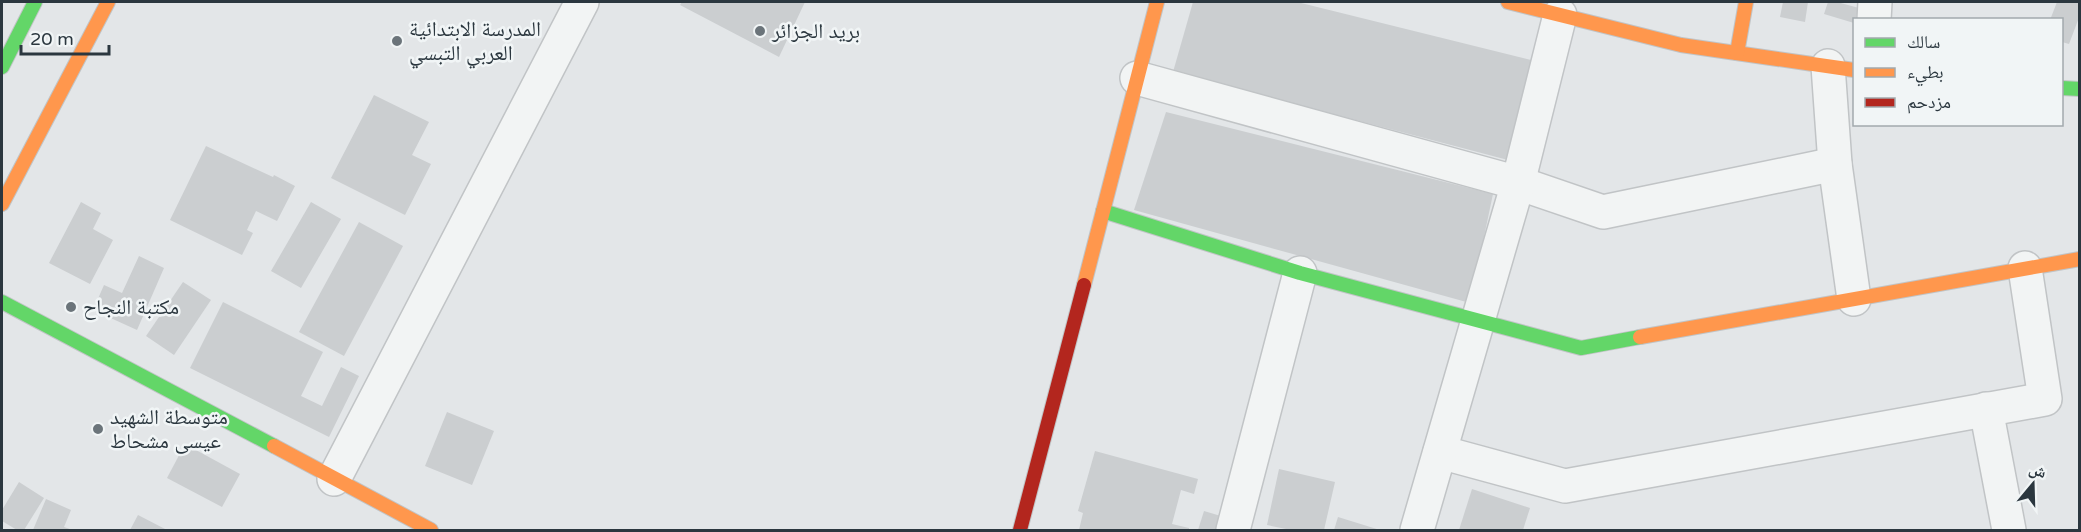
<svg xmlns="http://www.w3.org/2000/svg" width="2081" height="532" font-family="'Varela Round','Noto Naskh Arabic',sans-serif">
<style>
.building{fill:#cbced0}
.lines{fill:none;stroke-linecap:round;stroke-linejoin:round}
.street-casing{stroke:#c1c4c6;stroke-width:36}
.fast-casing{stroke:#c1c4c6;stroke-width:16}
.slow-casing{stroke:#c1c4c6;stroke-width:16}
.jam-casing{stroke:#c1c4c6;stroke-width:16}
.street{stroke:#f2f4f4;stroke-width:33}
.fast{stroke:#63d668;stroke-width:14}
.slow{stroke:#ff974d;stroke-width:14}
.jam{stroke:#b3261e;stroke-width:14}
.poi-dot{fill:#6b747a;stroke:#f1f5f6;stroke-width:2}
.labels{text-anchor:middle;stroke-width:5;stroke-linejoin:round;paint-order:stroke}
.poi-label{font-size:21px;fill:#2b373f;stroke:#f1f5f6;text-anchor:start}
</style>
<rect width="100%" height="100%" fill="#e3e6e8"/>
<!-- building -->
<g class="building">
<polygon points="682,2 805,2 779,57 680,5"/>
<polygon points="1193,2 1297,2 1535,61 1508,160 1173,72"/>
<polygon points="1783,2 1808,2 1805,22 1780,17"/>
<polygon points="1828,2 1837,2 1859,8 1854,23 1824,14"/>
<polygon points="2057,2 2080,2 2080,15 2069,44 2062,42 2062,20 2050,20"/>
<polygon points="374,95 429,122 412,155 431,164 405,215 331,178"/>
<polygon points="1166,112 1493,194 1470,303 1134,210"/>
<polygon points="206,146 273,177 274,175 295,186 277,221 256,211 247,230 253,233 242,255 170,220"/>
<polygon points="81,202 101,213 93,229 113,240 90,284 49,263"/>
<polygon points="311,202 341,219 301,288 271,271"/>
<polygon points="359,222 403,246 344,356 299,332"/>
<polygon points="139,256 164,268 137,330 93,310 104,285 122,293"/>
<polygon points="183,282 211,300 174,355 146,336"/>
<polygon points="223,302 323,352 301,396 322,406 341,367 359,376 329,437 190,368"/>
<polygon points="447,412 494,431 472,485 425,466"/>
<polygon points="185,444 240,474 222,507 167,478"/>
<polygon points="1095,451 1198,479 1194,494 1181,490 1172,524 1189,528 1189,530 1079,530 1083,513 1078,511"/>
<polygon points="1279,469 1335,482 1324,530 1291,530 1267,525"/>
<polygon points="19,482 44,498 24,530 17,530 2,521 2,510"/>
<polygon points="1472,489 1530,508 1523,530 1459,530"/>
<polygon points="46,499 71,510 64,527 73,530 33,530"/>
<polygon points="1204,511 1241,522 1239,530 1198,530"/>
<polygon points="138,515 167,530 130,530"/>
<polygon points="1338,517 1380,530 1334,530"/>
</g>
<g class="lines">
<!-- street casing -->
<g class="street-casing">
<g id="street">
<polyline points="1874,20 1875,2"/>
<polyline points="1828,66 1835,164 1854,299"/>
<polyline points="1137,78 1518,183 1603,212 1835,164"/>
<polyline points="1986,409 2009,530"/>
<polyline points="1440,452 1565,486 2045,399 2025,268"/>
<polyline points="334,479 582,2"/>
<polyline points="1233,530 1300,273"/>
<polyline points="1417,530 1518,183 1560,15"/>
</g>
</g>
<!-- fast casing -->
<g class="fast-casing">
<g id="fast">
<polyline points="2,67 35,2"/>
<polyline points="2062,88 2080,89"/>
<polyline points="1103,211 1300,273 1581,348 1640,337"/>
<polyline points="2,302 274,446"/>
</g>
</g>
<!-- slow casing -->
<g class="slow-casing">
<g id="slow">
<polyline points="1508,2 1681,45 1854,70"/>
<polyline points="1737,53 1746,2"/>
<polyline points="2,204 108,2"/>
<polyline points="1084,285 1157,2"/>
<polyline points="1640,337 2080,259"/>
<polyline points="274,446 431,530"/>
</g>
</g>
<!-- jam casing -->
<g class="jam-casing">
<polyline id="jam" points="1020,530 1084,285"/>
</g>
<!-- street -->
<use href="#street" class="street"/>
<!-- fast -->
<use href="#fast" class="fast"/>
<!-- slow -->
<use href="#slow" class="slow"/>
<!-- jam -->
<use href="#jam" class="jam"/>
</g>
<!-- markers -->
<g class="poi-dot">
<circle cx="760" cy="31" r="6"/>
<circle cx="397" cy="41" r="6"/>
<circle cx="71" cy="307" r="6"/>
<circle cx="98" cy="429" r="6"/>
</g>
<g class="labels">
<!-- poi labels -->
<g class="poi-label">
<text x="409" y="36">المدرسة الابتدائية<tspan x="409" dy="24">العربي التبسي</tspan></text>
<text x="772" y="38">بريد الجزائر</text>
<text x="83" y="314">مكتبة النجاح</text>
<text x="110" y="424">متوسطة الشهيد<tspan x="110" dy="24">عيسى مشحاط</tspan></text>
</g>
</g>
<!-- border -->
<rect width="2081" height="532" fill="none" stroke="#2b373f" stroke-width="6"/>
<!-- legend -->
<rect x="1853" y="18" width="210" height="108" fill="#f1f5f6" stroke="#a2a9ad" stroke-width="1.5"/>
<rect x="1865" y="38" width="30" height="9" fill="#63d668" stroke="#a2a9ad" stroke-width="1.5"/>
<text x="1907" y="48" font-size="18" fill="#2b373f">سالك</text>
<rect x="1865" y="68" width="30" height="9" fill="#ff974d" stroke="#a2a9ad" stroke-width="1.5"/>
<text x="1907" y="78" font-size="18" fill="#2b373f">بطيء</text>
<rect x="1865" y="98" width="30" height="9" fill="#b3261e" stroke="#a2a9ad" stroke-width="1.5"/>
<text x="1907" y="108" font-size="18" fill="#2b373f">مزدحم</text>
<!-- north arrow -->
<g transform="translate(2033 484) rotate(19)" stroke="#f1f5f6" stroke-width="4.5" paint-order="stroke">
<path d="M0-4.5L10 22L0 15L-10 22Z" fill="#2b373f"/>
<text y="-9" font-size="16" font-weight="bold" text-anchor="middle" fill="#2b373f">ش</text>
</g>
<!-- scale -->
<path d="M21 45v9h88v-9" fill="none" stroke="#2b373f" stroke-width="3"/>
<text x="30" y="45" font-size="18" fill="#2b373f" stroke="#f1f5f6" stroke-width="4.5" paint-order="stroke">20 m</text>
</svg>
